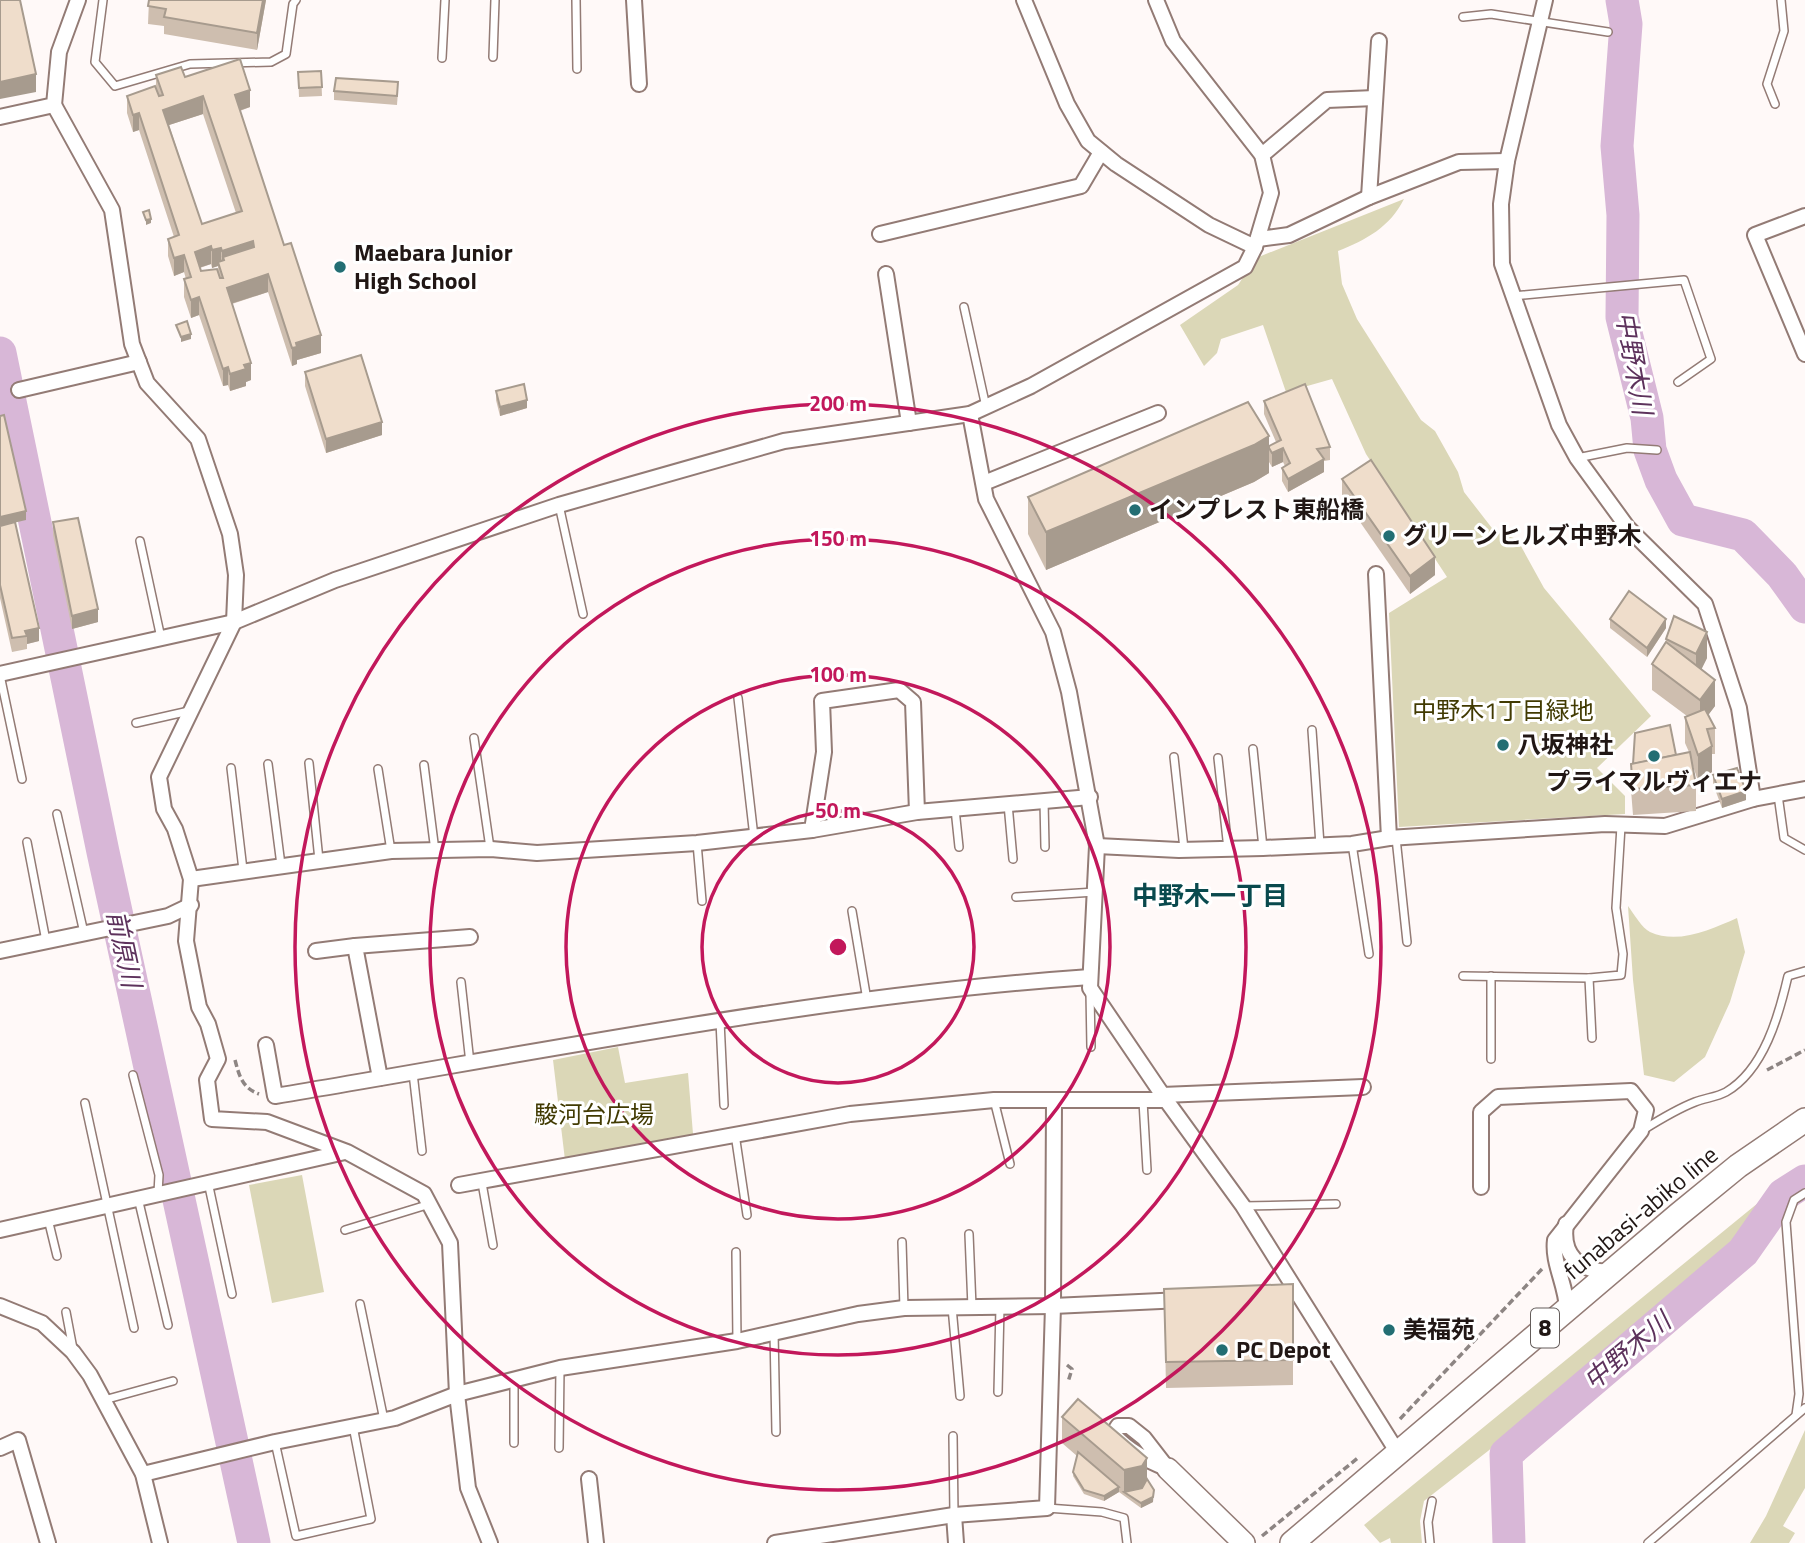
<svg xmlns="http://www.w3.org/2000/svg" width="1805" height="1543" font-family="'Titillium Web','Noto Sans JP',sans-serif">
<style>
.green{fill:#dbd7b7}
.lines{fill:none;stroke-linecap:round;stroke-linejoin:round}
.river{stroke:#d8b7d7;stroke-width:33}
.lane-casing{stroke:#937b75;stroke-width:10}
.street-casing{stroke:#937b75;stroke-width:18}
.secondary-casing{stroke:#937b75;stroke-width:24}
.primary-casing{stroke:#937b75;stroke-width:26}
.path{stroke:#8d8583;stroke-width:3.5;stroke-dasharray:7 3.5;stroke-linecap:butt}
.lane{stroke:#fff;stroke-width:7}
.street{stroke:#fff;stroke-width:14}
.secondary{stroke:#fff;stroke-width:21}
.primary{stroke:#fff;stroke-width:23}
.wall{fill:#cebeaf;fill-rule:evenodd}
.shaded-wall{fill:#a79b8e}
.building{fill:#efddcb;stroke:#a79b8e;stroke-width:2;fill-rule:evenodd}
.ring{fill:none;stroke:#c2185b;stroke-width:3.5}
.poi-dot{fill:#236e73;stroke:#fff;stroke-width:2.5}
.labels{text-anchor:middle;stroke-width:6;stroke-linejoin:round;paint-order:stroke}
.shield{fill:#fff;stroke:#645d5b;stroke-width:2}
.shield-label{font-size:23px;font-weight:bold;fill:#211715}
.poi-label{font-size:24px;font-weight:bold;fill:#211715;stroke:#fff;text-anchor:start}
.park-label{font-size:24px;fill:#413a02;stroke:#fff}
.street-label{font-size:24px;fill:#211715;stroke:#fff}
.water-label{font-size:26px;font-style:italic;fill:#5d325c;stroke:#fff}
.neighbourhood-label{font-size:26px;font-weight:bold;fill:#094a4e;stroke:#fff}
.centre{fill:#c2185b;stroke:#fff;stroke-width:3.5}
.ring-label{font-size:21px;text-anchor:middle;font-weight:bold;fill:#c2185b;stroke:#fff;stroke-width:6;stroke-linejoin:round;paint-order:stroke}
</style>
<rect width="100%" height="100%" fill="#fff9f8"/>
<!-- green -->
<g class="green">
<path d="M 1404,199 C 1390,227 1366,240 1338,251 L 1342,284 L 1357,319 L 1421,420 L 1435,431 L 1458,472 L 1464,492 L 1495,532 L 1517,539 L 1544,588 L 1651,716 L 1597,768 L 1625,796 L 1625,814 L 1399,827 L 1389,613 L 1447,577 L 1366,454 L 1332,379 L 1286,392 L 1263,325 L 1221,339 L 1217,353 L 1204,366 L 1180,325 L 1238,285 L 1256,258 Z"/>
<path d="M 1628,906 C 1634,914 1642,928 1650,932 C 1678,945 1712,929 1737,918 L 1745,952 L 1730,1002 L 1705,1057 L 1674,1082 L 1644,1075 L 1633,980 Z"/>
<polygon points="618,1047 625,1083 688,1073 693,1134 565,1160 553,1060"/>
<polygon points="302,1175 324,1292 272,1303 249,1185"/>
<polygon points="1769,1194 1746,1232 1488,1451 1424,1501 1420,1521 1422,1543 1391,1543 1390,1538 1380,1543 1364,1525"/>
<polygon points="1805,1430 1805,1488 1783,1526 1795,1533 1789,1543 1750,1543 1766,1516"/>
</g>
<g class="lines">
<!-- river -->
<g class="river">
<polyline points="1622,0 1626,24 1617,146 1623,215 1622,317 1647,418 1650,450 1661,480 1683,520 1743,535 1782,575 1805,607"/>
<polyline points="0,353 103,852 254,1543"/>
<polyline points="1509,1543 1506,1454 1743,1252 1783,1195 1805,1181"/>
</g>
<!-- lane casing -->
<g class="lane-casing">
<g id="lane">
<polyline points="103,0 95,62 115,86 190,64 271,62 286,54 293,4 296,0"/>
<polyline points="576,0 577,69"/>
<polyline points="1463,17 1491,14 1608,32"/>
<polyline points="493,57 495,0"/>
<polyline points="442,58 445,0"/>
<polyline points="1775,104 1767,84 1784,31 1781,0"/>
<polyline points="1513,296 1684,280 1711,359 1678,382"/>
<polyline points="964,307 986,407"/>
<polyline points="1577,458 1627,448 1657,450"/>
<polyline points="559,505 583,614"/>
<polyline points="140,541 161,638"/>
<polyline points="0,675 22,779"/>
<polyline points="738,698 754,837"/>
<polyline points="136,723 189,711"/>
<polyline points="1312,730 1320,845"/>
<polyline points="474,738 490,848"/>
<polyline points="1253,749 1263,848"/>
<polyline points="1174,757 1184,849"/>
<polyline points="1218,758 1228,849"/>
<polyline points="309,763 319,860"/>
<polyline points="268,764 281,865"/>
<polyline points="424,765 435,851"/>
<polyline points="231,768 243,870"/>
<polyline points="378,769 391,851"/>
<polyline points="1778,795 1784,838 1805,850"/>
<polyline points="1044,801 1045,847"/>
<polyline points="1008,804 1013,859"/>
<polyline points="955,809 959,847"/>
<polyline points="57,814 84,933"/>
<polyline points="1396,838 1407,942"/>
<polyline points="27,842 46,941"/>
<polyline points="697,843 702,901"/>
<polyline points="1352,844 1369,954"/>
<polyline points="1016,897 1095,892"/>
<polyline points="852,911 867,1000"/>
<polyline points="1463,976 1589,978 1621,975 1623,954 1616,908 1621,826"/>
<polyline points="1589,978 1592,1038"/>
<polyline points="461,982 470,1063"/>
<polyline points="1090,992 1091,1047"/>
<polyline points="720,1021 724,1105"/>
<polyline points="1491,1059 1491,976"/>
<polyline points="413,1073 422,1151"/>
<polyline points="133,1075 159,1175 158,1193"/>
<polyline points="994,1100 1010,1164"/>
<polyline points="1143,1101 1147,1170"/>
<polyline points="85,1103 134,1328"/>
<path d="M 1643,1130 C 1659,1120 1677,1109 1695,1102 C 1705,1098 1717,1097 1726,1092 C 1764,1070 1779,1015 1788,976 L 1805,971"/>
<polyline points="735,1134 747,1215"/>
<polyline points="208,1182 232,1294"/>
<polyline points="482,1183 493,1245"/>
<polyline points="138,1198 168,1325"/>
<polyline points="1243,1206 1336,1204"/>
<polyline points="48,1219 57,1256"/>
<polyline points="345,1230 430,1204"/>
<polyline points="969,1234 972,1307"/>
<polyline points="902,1242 904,1308"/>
<polyline points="736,1252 737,1341"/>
<polyline points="360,1304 384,1420"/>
<polyline points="952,1307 960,1396"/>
<polyline points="66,1312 73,1349"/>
<polyline points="774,1332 776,1432"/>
<polyline points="514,1381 514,1443"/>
<polyline points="998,1392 1000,1307"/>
<polyline points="104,1400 173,1381"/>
<polyline points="1796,1415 1799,1394 1786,1222 1794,1200 1805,1193"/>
<polyline points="953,1436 954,1515"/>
<polyline points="275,1442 296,1536 371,1519 353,1426"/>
<polyline points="559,1448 560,1369"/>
<polyline points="1047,1508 1102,1512 1124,1518 1127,1543"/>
<polyline points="1430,1543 1428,1522 1432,1501"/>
<polyline points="1648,1543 1805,1408"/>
</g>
</g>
<!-- street casing -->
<g class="street-casing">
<g id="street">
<polyline points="634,0 639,84"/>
<polyline points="1024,0 1067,104 1088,141 1116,164 1209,225 1255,247"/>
<polyline points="1545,0 1507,161 1501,204 1502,264 1559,425 1577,458 1628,528 1705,604 1739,708 1753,799"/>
<polyline points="54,105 112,210 132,344 147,383 198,439 230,534 236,575 234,622 159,777 164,809 175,829 191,879 186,941 199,1007 208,1024 218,1059 207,1080 212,1119 267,1122 347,1152 424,1194 450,1243 457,1394 468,1488 490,1543"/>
<polyline points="0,117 54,105 59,52 78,0"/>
<polyline points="1262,155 1327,100 1375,98"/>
<polyline points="1369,197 1379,41"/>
<polyline points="1805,216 1755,235 1805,354"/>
<polyline points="880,234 1081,186 1101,152"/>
<polyline points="1258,239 1289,235 1369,197 1459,162 1507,161"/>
<polyline points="886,274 909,423"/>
<polyline points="19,390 139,362"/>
<polyline points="970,414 986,499 1053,632 1069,692 1097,846 1090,988 1166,1100 1243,1206 1398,1453"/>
<polyline points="984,483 1158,413"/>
<polyline points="1376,574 1389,838"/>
<polyline points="0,674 234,622 335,580 559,505 784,441 970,414 1031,386 1245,267 1255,247 1271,193 1262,155 1173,41 1156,0"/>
<polyline points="812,830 917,812 1090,797"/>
<polyline points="1097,846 1179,850 1263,848 1352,844 1389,838 1605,824 1665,826 1753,799 1805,789"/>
<polyline points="191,879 391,851 491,849 537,853 697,843 812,830 824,752 822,701 899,690 913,702 917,812"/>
<polyline points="0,951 168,916 191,905"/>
<polyline points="316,951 355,946"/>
<path d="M 266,1045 L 275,1096 C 546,1051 816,996 1090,977"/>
<polyline points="380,1078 355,946 470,937"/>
<polyline points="1162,1095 1363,1087"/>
<polyline points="459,1185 850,1114 994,1100 1166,1100"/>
<path d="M 1481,1187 L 1481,1112 L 1498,1097 L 1631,1091 L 1646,1110 L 1641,1131 L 1555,1240 C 1552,1263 1566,1284 1567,1309"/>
<path d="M 1566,1224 C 1561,1256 1580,1271 1610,1272"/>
<polyline points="0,1230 345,1152"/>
<polyline points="0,1306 42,1323 73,1352 90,1375 143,1474 160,1543"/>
<path d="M 1118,1426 L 1129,1426 L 1144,1438 L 1168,1469 C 1147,1460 1129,1452 1113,1434 Z"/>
<polyline points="0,1448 18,1440 48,1543"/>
<polyline points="143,1474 275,1442 395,1418 457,1394 560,1368 737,1341 858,1314 904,1308 1053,1306 1182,1300"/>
<polyline points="589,1479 596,1543"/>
<polyline points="954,1515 956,1543"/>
<polyline points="775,1543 954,1515 1047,1508 1053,1306 1054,1102"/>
</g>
</g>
<!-- secondary casing -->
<g class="secondary-casing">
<polyline id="secondary" points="1168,1469 1244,1543"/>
</g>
<!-- primary casing -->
<g class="primary-casing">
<polyline id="primary" points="1292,1543 1678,1215 1738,1166 1805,1120"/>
</g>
<!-- path -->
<g class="path">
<path d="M 235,1060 C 239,1075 242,1088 259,1094"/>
<polyline points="1767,1070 1805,1050"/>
<polyline points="1067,1365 1072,1369 1068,1382"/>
<polyline points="1400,1419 1543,1268"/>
<polyline points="1262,1536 1359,1457"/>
</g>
<!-- lane -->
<use href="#lane" class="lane"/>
<!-- street -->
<use href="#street" class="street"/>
<!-- secondary -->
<use href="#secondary" class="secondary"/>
<!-- primary -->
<use href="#primary" class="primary"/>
</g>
<!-- wall -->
<g class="wall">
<polygon points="149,0 266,0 257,50 164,34 164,26 148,24"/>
<polygon points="321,71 322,96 299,97 298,72"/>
<path d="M 156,75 L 185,77 L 250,107 L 240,111 L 284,245 L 321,353 L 297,360 L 297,364 L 292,366 L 268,292 L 232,304 L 251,380 L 246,382 L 246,386 L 230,391 L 228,385 L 223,386 L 199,315 L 191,318 L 184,297 L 184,279 L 186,279 L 184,272 L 174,276 L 168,256 L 168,239 L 174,237 L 139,130 L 133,132 L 127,113 L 127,96 L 156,88 ZM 203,114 L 236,213 L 202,224 L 169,125 ZM 211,264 L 212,268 L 218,266 L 218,272 L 201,271 L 200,268 Z"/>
<polygon points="334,91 398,91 397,105 334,100"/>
<polygon points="305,372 382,435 326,453 305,386"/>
<polygon points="496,391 527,408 500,416 496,400"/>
<polygon points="1264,401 1330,447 1330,460 1324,461 1324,472 1288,492 1282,481 1282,468 1285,466 1283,462 1272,467 1269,462 1269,473 1254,482 1046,570 1028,534 1028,497 1269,446 1276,442 1264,414"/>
<polygon points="1342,479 1435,575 1410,594 1342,496"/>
<polygon points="26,520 15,522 39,641 27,644 27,649 12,652 0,598 0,526 8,524"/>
<polygon points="53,522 98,622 72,629 53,535"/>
<polygon points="1610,619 1666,628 1647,657 1610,628"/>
<polygon points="1666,639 1707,658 1701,670 1715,706 1708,715 1715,728 1715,754 1712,754 1712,772 1698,781 1691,760 1696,785 1696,811 1633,815 1631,790 1631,764 1689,752 1685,743 1685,717 1687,716 1652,690 1652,664 1666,642"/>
<polygon points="1713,775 1746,800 1722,808 1713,784"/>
<polygon points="1293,1284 1293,1385 1166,1388 1164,1289"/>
<polygon points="1062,1417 1147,1479 1153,1502 1141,1508 1119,1492 1104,1501 1084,1494 1073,1476 1077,1456 1062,1443"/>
</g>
<!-- shaded-wall -->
<g class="shaded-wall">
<polygon points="263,0 266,0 257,50 257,33"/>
<polygon points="36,74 36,92 0,99 0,82"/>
<polygon points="250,90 250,107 235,112 235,95"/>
<polygon points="203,96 203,114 163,127 163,110"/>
<polygon points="139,113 139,130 133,132 133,115"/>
<polygon points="151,219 151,223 146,225 146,220"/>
<polygon points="253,241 253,259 223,257 223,269 222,269 222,251"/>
<polygon points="211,246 211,264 195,269 195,252"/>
<polygon points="221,248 221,266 218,262 218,266 212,268 212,250"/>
<polygon points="184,255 184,272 174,276 174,258"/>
<polygon points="268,274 268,292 227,305 227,288"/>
<polygon points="199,297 199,315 191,318 191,300"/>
<polygon points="191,334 191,339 181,342 181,337"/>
<polygon points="321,335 321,353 297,360 297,364 292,366 292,348 296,343"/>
<polygon points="251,363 251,380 246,382 246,386 230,391 230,374 244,365"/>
<polygon points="228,367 228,385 223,386 223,369"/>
<polygon points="527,400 527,408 500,416 500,407"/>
<polygon points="382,422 382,435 326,453 326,439"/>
<polygon points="1269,436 1269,473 1254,482 1046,570 1046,532"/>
<polygon points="1283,448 1283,462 1272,467 1272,453"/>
<polygon points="1324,459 1324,472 1288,492 1288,479"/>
<polygon points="26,511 26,520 0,526 0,517"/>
<polygon points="1435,557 1435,575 1410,594 1410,576"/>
<polygon points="98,609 98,622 72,629 72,616"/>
<polygon points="1666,619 1666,628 1647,657 1647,648"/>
<polygon points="39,628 39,641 27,644 27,636 25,631"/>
<polygon points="1707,632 1707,658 1696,680 1696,654"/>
<polygon points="1715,680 1715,706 1700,726 1700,700"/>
<polygon points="1712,746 1712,772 1698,781 1698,755"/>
<polygon points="1746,791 1746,800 1722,808 1722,799"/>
<polygon points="1147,1458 1147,1484 1142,1492 1124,1492 1124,1470"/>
<polygon points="1119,1487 1119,1492 1104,1501 1104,1496"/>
<polygon points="1154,1490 1153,1502 1141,1508 1141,1503"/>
</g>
<!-- building -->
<g class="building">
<polygon points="0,0 20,0 36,74 0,82"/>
<polygon points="149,0 263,0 257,33 164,17 166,9 148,6"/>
<path d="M 240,59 L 250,90 L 235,95 L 284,245 L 291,243 L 321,335 L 296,343 L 297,347 L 292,348 L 268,274 L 227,288 L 251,363 L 244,365 L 246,369 L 230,374 L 228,367 L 223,369 L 199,297 L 191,300 L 184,279 L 191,277 L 184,255 L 174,258 L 168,239 L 179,235 L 139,113 L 133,115 L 127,96 L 155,86 L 159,96 L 163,95 L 156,75 L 181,67 L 185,77 ZM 203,96 L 242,211 L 202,224 L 163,110 ZM 253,241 L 254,247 L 223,257 L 224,260 L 218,262 L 223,278 L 220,278 L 217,269 L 201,271 L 195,252 L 211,246 L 212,250 L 221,248 L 222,251 Z"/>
<polygon points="321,71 322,87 299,88 298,72"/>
<polygon points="336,78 398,82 397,96 334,91"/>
<polygon points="149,210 151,219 146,220 143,212"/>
<polygon points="187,321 191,334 181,337 176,325"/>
<polygon points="361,355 382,422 326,439 305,372"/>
<polygon points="524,384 527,400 500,407 496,391"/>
<polygon points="1305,384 1330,447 1317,449 1324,459 1288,479 1282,468 1290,463 1283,448 1272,453 1269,448 1269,446 1281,440 1264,401"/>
<polygon points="1248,402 1269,436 1254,445 1046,532 1028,497"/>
<polygon points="4,415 26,511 0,517 0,416"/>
<polygon points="1371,460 1435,557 1410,576 1342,479"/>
<polygon points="78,518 98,609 72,616 53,522"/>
<polygon points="15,522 39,628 25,631 27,636 12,638 0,585 0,526"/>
<polygon points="1629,591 1666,619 1647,648 1610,619"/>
<polygon points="1674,616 1707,632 1696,654 1666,639"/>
<polygon points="1666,642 1715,680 1700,700 1652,664"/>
<polygon points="1705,709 1715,728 1707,729 1712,746 1698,755 1685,717"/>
<polygon points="1670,725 1676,755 1633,764 1635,733"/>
<polygon points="1690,752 1696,785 1633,789 1631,764"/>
<polygon points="1737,768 1746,791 1722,799 1713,775"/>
<polygon points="1293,1284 1293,1360 1166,1362 1164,1289"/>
<polygon points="1078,1399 1147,1458 1142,1466 1124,1470 1062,1417"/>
<polygon points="1078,1452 1119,1487 1104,1496 1084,1490 1073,1472"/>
<polygon points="1147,1479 1154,1490 1153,1497 1141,1503 1124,1492 1142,1488"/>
</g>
<!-- distance rings -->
<g class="ring">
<circle cx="838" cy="947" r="136"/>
<circle cx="838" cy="947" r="272"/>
<circle cx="838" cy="947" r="408"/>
<circle cx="838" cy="947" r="543"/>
</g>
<!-- markers -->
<g class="poi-dot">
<circle cx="340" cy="267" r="7"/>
<circle cx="1135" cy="510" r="7"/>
<circle cx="1389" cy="536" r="7"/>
<circle cx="1503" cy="745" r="7"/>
<circle cx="1654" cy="756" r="7"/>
<circle cx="1389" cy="1330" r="7"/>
<circle cx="1222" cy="1350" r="7"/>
</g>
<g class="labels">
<!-- shield labels -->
<rect class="shield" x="1531" y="1308.5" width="28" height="39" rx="5"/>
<g class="shield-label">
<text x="1545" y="1336">8</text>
</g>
<!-- poi labels -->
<g class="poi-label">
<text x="354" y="261">Maebara Junior<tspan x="354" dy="28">High School</tspan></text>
<text x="1149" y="518">インプレスト東船橋</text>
<text x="1403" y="544">グリーンヒルズ中野木</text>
<text x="1517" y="753">八坂神社</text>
<text x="1654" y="790" text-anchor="middle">プライマルヴィエナ</text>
<text x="1403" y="1338">美福苑</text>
<text x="1236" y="1358">PC Depot</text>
</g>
<!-- park labels -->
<g class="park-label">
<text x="1503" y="719">中野木1丁目緑地</text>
<text x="594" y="1123">駿河台広場</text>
</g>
<!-- street labels -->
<g class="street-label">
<text transform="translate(1641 1213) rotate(-40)" y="8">funabasi-abiko line</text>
</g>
<!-- water labels -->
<g class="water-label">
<text transform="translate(1634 363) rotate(80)" y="9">中野木川</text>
<text transform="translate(124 949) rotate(78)" y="9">前原川</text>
<text transform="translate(1627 1351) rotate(-40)" y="9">中野木川</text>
</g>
<!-- neighbourhood labels -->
<g class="neighbourhood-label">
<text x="1210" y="905">中野木一丁目</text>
</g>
</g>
<circle cx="838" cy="947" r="10" class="centre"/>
<g class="ring-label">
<text x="838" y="411">200 m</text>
<text x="838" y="546">150 m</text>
<text x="838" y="682">100 m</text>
<text x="838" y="818">50 m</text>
</g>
</svg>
